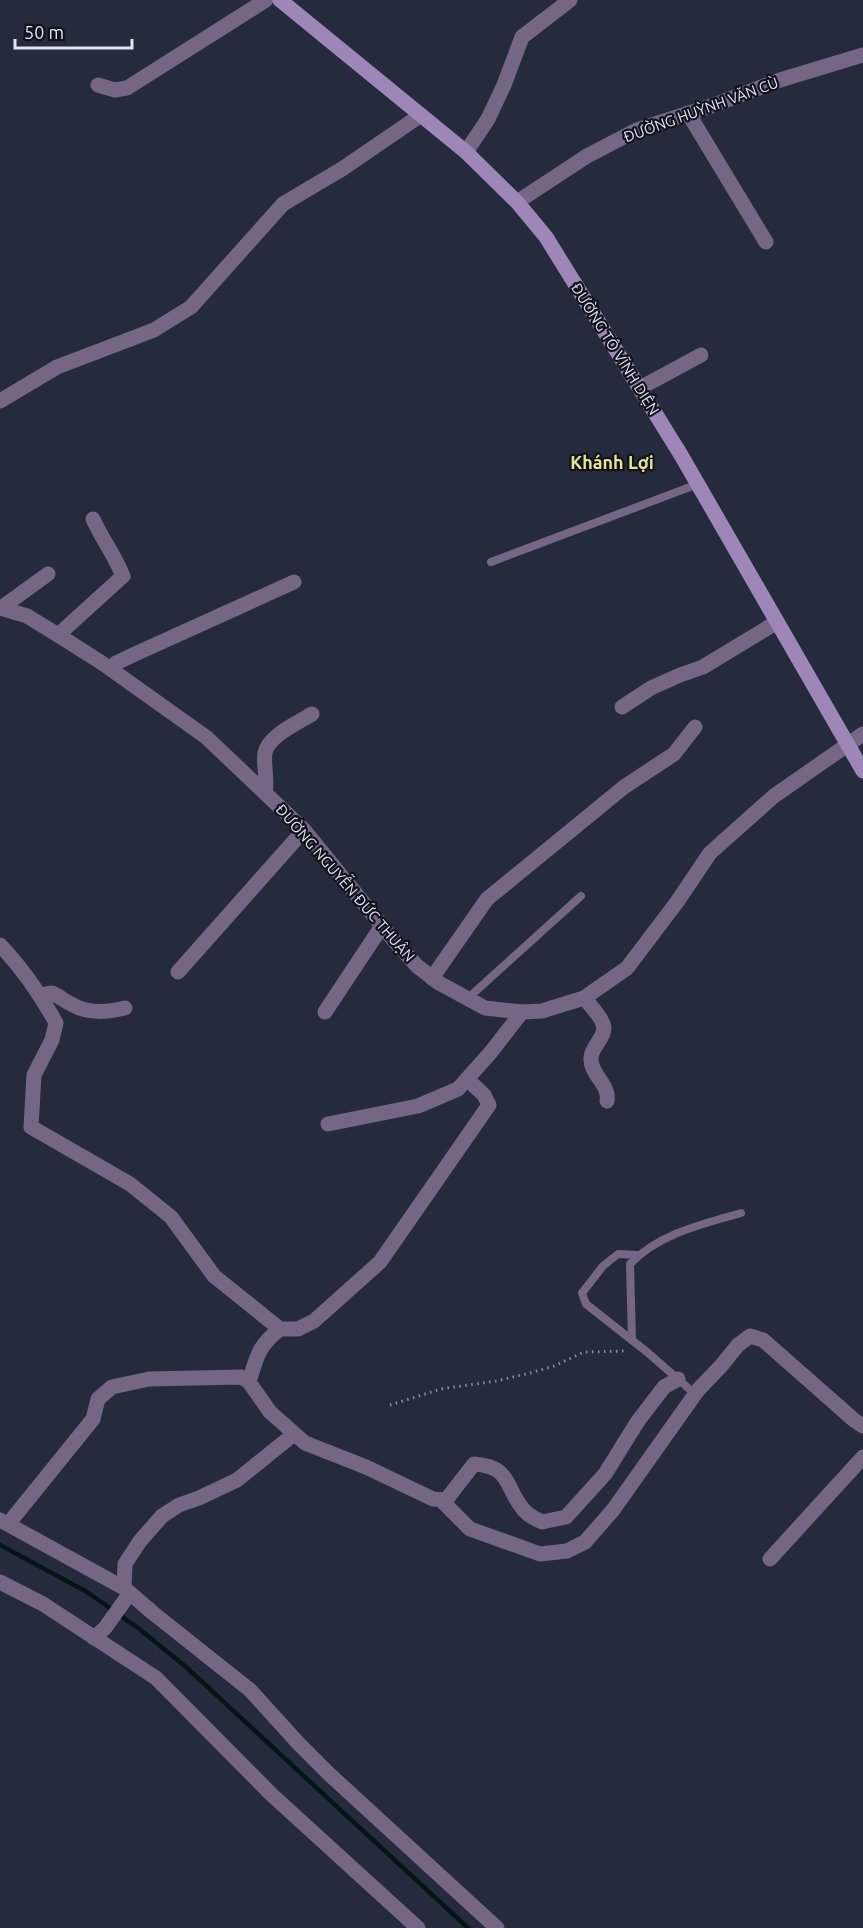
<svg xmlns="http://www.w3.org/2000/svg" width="863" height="1928" font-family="Ubuntu,sans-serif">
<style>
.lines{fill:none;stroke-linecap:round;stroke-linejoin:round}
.stream{stroke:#051517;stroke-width:4.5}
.path{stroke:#898d9d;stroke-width:3;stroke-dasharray:1.5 4.5;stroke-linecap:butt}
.service{stroke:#756685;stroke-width:8}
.minor{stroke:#756685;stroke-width:15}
.secondary{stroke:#9f86b8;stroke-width:15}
.labels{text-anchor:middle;stroke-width:4.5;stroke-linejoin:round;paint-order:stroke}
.street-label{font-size:15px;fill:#e1e5f2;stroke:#11131c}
.quarter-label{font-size:18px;font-weight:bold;fill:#e7e394;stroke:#11131c}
</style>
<rect width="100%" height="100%" fill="#252a3d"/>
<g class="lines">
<!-- stream -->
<polyline class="stream" points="0,1545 87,1592 138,1628 186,1667 468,1928"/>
<!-- path -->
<polyline class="path" points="390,1405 441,1389 496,1381 530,1373 554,1366 584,1352 627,1351"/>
<!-- service -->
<g class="service">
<polyline points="491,562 698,484"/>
<polyline points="467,999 581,896"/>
<polyline points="638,1255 618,1254 603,1266 582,1293 586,1304 647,1352 695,1394"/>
<path d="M 632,1340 L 630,1264 C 658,1234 703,1224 741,1213"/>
</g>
<!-- minor -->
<g class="minor">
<polyline points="98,85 115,90 127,88 266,0"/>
<polyline points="688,113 766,242"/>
<polyline points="466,152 488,119 504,85 522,37 570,0"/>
<polyline points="517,202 587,156 637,130 711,106 780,80 863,55"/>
<polyline points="640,388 701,355"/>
<polyline points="0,401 57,367 154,330 191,307 283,204 342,169 421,115"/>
<polyline points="0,608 27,616 58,635 102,663 206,737 304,830 392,938 417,966 439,983 485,1008 522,1012 542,1011 584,998 627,968 677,902 710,853 774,796 863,734"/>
<polyline points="1,608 48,574"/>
<path d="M 58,635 L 123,576 C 115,556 102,539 93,519"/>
<polyline points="111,669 116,663 135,654 294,582"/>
<polyline points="622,707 651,688 680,675 703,667 777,622"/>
<path d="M 265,792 C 268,779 263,766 265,753 C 268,736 299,722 312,714"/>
<path d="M 0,945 C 23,969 40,994 56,1023 L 52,1040 L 34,1075 L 31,1127 L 130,1184 L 171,1217 L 214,1276 L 280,1329 L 298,1329 L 314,1321 L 380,1262 L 489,1105 L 484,1095 L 467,1079"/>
<polyline points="178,972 304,830"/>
<polyline points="432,978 487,899 624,787 674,754 695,727"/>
<path d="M 41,995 L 52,993 C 59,996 66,1002 73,1005 C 89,1014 107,1012 125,1008"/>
<path d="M 584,998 C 590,1005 600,1015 603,1024 C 608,1036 591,1046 591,1058 C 590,1075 610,1084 607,1101"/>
<polyline points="325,1012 382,926"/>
<polyline points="328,1124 418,1106 458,1089 491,1052 522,1012"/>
<path d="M 249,1382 C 257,1356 258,1346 280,1329"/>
<polyline points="441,1500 470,1529 540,1554 567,1551 585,1542 613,1510 698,1390 721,1366 738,1345 750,1336 763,1340 854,1420 863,1426"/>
<polyline points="0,1520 124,1588 153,1613 250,1690 299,1744 328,1773 497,1928"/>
<path d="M 9,1523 L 93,1419 L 98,1399 L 112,1387 L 149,1379 L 241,1377 L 249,1382 L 270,1412 L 305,1443 L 366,1467 L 433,1499 L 446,1500 L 474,1464 C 512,1467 504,1486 523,1509 C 527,1515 536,1519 542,1522 L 566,1517 L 605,1474 L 638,1421 L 664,1387 L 678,1379"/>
<polyline points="770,1559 863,1457"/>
<polyline points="0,1582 43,1604 156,1678 272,1795 418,1928"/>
<polyline points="124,1588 125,1564 140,1541 162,1516 179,1505 199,1498 237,1480 294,1434"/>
<polyline points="94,1638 105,1628 130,1593"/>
</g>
<!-- secondary -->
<polyline class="secondary" points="280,0 466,152 517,202 546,237 681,455 863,771"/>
</g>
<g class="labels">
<!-- street labels -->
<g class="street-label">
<text transform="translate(701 110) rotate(-20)" y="5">ĐƯỜNG HUỲNH VĂN CÙ</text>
<text transform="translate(615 349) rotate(58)" y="5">ĐƯỜNG TÔ VĨNH DIỆN</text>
<text transform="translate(345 883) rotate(49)" y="5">ĐƯỜNG NGUYỄN ĐỨC THUẬN</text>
</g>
<!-- quarter labels -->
<g class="quarter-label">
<text x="612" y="469">Khánh Lợi</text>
</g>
</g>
<!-- scale -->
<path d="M15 39v9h117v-9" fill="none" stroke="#e1e5f2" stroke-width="3"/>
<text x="24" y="39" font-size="18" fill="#e1e5f2" stroke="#11131c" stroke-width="4.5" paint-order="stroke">50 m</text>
</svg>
